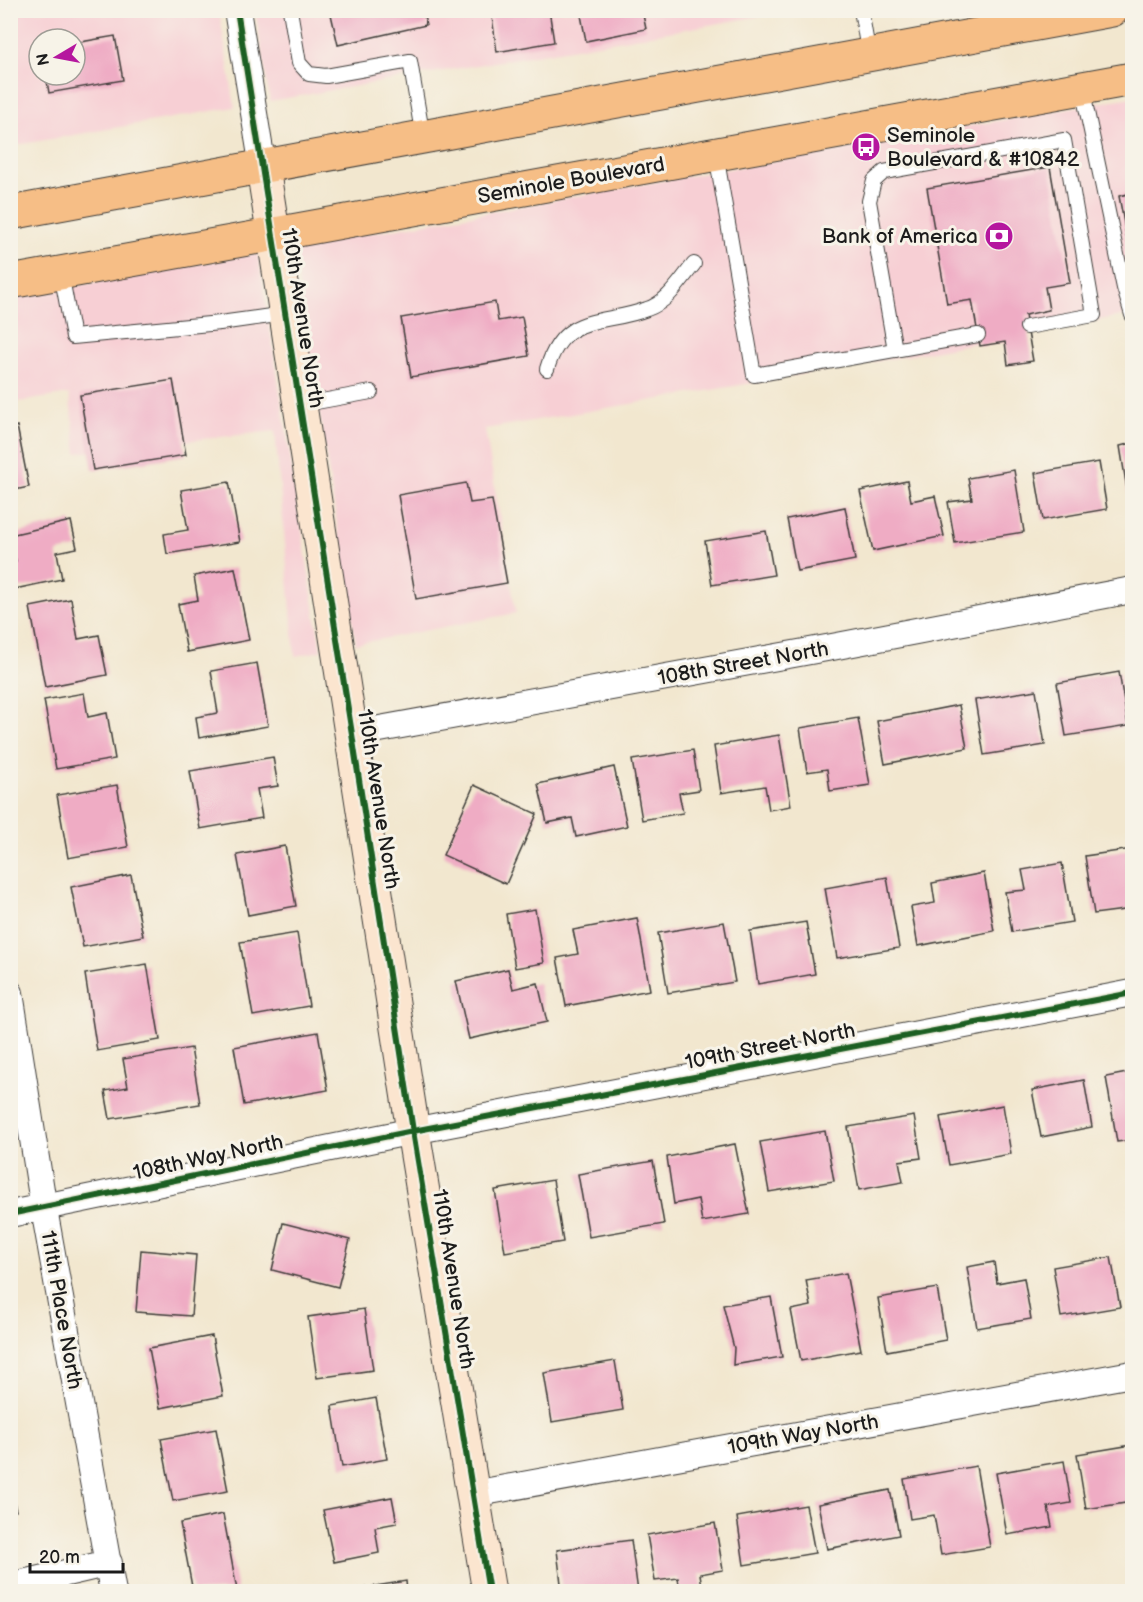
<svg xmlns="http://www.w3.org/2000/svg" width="1143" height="1602" font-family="'Balsamiq Sans',sans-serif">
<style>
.built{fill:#f7cfd4;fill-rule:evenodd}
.building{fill:#efacc4}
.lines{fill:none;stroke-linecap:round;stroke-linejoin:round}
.lane-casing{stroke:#3c3a37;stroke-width:16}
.street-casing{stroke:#3c3a37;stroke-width:28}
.secondary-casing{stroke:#3c3a37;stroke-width:35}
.primary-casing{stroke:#3c3a37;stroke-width:35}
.lane{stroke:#fff;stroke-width:14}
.street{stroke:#fff;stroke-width:26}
.secondary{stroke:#fbe5cf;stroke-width:33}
.primary{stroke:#f6be86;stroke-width:33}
.cycleway-casing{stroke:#f7f3e8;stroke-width:10}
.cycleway{stroke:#1b5e20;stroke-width:6}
.labels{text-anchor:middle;stroke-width:6;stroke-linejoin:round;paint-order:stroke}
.poi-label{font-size:21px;fill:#1c1c1c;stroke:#f7f3e8;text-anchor:start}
.street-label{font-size:21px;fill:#1c1c1c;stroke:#f7f3e8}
</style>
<rect width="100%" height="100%" fill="#f7f3e8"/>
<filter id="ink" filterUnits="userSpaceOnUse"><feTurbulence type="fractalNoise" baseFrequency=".0167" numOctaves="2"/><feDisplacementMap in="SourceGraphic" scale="12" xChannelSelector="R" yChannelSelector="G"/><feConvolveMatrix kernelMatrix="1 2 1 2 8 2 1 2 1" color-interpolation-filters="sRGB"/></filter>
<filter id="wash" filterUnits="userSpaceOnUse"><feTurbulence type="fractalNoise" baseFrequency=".008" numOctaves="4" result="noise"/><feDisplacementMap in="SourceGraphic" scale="24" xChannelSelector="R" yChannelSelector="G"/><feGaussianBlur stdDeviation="1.35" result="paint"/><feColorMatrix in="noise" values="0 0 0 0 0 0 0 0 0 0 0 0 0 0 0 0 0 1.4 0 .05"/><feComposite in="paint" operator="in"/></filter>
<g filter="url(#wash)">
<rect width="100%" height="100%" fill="#f2e7cf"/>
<!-- built -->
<g class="built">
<polygon points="255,10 790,11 270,101"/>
<path d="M 11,11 L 219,11 L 235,107 L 11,146 ZM 39,39 L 75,39 L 75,75 L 39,75 Z"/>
<polygon points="1132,97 1132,314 873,362 485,429 516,613 356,644 293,247"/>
<polygon points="258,253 321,651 295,656 275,431 77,453 69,394 11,403 11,298"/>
</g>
<g id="blocks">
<!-- building -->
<g class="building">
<polygon points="330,10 423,10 426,25 338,45"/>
<polygon points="491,10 549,10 554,42 497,52"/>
<polygon points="580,10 642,10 646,29 586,41"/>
<polygon points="115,36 123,80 49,93 46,75 75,75 75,43"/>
<polygon points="1050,167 1070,283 1045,287 1049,310 1025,315 1033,361 1008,365 1005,342 980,346 972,300 947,304 927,188"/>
<polygon points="1132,193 1132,261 1131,261 1119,196"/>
<polygon points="495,302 498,321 522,317 529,356 411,377 401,318"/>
<polygon points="173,380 186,455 93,470 80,395"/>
<polygon points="17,426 29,487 10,491 10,428"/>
<polygon points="1132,443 1132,514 1131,514 1120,446"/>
<polygon points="1099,462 1107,509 1043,520 1035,473"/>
<polygon points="1014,470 1024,532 955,543 948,502 972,499 968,478"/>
<polygon points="907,481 911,501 935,496 944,536 873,551 860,491"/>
<polygon points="229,482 240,542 167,554 164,534 188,530 181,490"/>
<polygon points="466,483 470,503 492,500 507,583 416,599 398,495"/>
<polygon points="845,507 855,560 797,571 787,519"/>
<polygon points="71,521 77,548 57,552 62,579 10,590 10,562 16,561 10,535"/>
<polygon points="766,531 774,575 712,585 705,541"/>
<polygon points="235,568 249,640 187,652 178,604 198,600 194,576"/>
<polygon points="71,599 78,639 99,635 107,675 45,687 30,607"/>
<polygon points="257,663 268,726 199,738 196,717 218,713 211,671"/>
<polygon points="1119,672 1128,726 1066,736 1057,683"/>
<polygon points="1036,690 1045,745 984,755 975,700"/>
<polygon points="84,693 88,717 107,713 115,759 56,769 44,700"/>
<polygon points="959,705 967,748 885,764 877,721"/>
<polygon points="858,718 870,785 830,791 827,769 807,772 800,728"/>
<polygon points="779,735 791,806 769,810 765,786 721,793 714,746"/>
<polygon points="693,750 699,790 679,793 683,813 642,820 632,760"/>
<polygon points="273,757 278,786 257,789 262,818 200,829 190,771"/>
<polygon points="614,767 627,826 576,837 572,818 547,823 538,784"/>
<polygon points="117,785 128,847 68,858 57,795"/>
<polygon points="474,785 537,814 506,884 443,855"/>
<polygon points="285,846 296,906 248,915 237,855"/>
<polygon points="1132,849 1132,909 1094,914 1085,856"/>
<polygon points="1062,863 1072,922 1012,932 1005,892 1026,890 1022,870"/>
<polygon points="984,873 994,931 918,946 911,907 935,903 932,883"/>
<polygon points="131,875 143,936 83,947 71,887"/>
<polygon points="887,877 899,948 837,958 825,888"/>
<polygon points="535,909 544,963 515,968 506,914"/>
<polygon points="637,918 650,990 566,1006 557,958 578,954 573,930"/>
<polygon points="724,922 735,982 668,993 658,933"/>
<polygon points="806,922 815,974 758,984 750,931"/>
<polygon points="297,933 309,1006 253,1016 240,942"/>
<polygon points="147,964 160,1040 97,1051 85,974"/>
<polygon points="508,969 513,989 538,983 547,1022 469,1039 456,981"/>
<polygon points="318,1032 328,1090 244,1105 234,1047"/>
<polygon points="191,1048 200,1104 110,1119 105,1091 128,1087 123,1059"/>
<polygon points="1132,1072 1132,1140 1117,1142 1106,1077"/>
<polygon points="1084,1080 1092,1127 1041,1137 1032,1090"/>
<polygon points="1003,1105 1011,1154 949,1165 940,1117"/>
<polygon points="914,1116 921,1158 899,1161 903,1182 859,1190 848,1127"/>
<polygon points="825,1131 834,1181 769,1192 760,1142"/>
<polygon points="735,1144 749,1214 702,1222 698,1199 674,1204 667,1157"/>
<polygon points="653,1161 664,1224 589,1237 578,1174"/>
<polygon points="553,1180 563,1242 505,1252 495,1190"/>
<polygon points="283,1223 350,1240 338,1287 272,1270"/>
<polygon points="141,1250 196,1255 191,1316 136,1312"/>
<polygon points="1111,1257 1120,1307 1061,1317 1053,1267"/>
<polygon points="994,1262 997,1283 1024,1278 1031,1319 977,1328 967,1267"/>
<polygon points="846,1273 861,1350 801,1361 791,1310 811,1306 806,1280"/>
<polygon points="937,1288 946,1340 887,1351 878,1298"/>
<polygon points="771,1297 782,1357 733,1365 734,1348 723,1305"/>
<polygon points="364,1309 373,1370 317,1378 308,1317"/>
<polygon points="212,1336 223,1396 160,1408 149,1348"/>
<polygon points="615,1361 623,1410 552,1422 544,1373"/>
<polygon points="376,1398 387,1459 342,1467 332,1406"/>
<polygon points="216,1429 228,1491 173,1501 161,1439"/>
<polygon points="1132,1445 1132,1502 1086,1509 1077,1454"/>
<polygon points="1064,1461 1071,1503 1048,1507 1052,1527 1007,1535 996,1473"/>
<polygon points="976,1466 990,1547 941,1555 934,1515 910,1519 904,1479"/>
<polygon points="10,1484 16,1511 10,1512"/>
<polygon points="890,1490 899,1535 827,1549 818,1504"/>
<polygon points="392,1497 397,1523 375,1527 379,1553 334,1562 323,1510"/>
<polygon points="806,1505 815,1553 744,1565 737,1517"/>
<polygon points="223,1514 237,1590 193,1592 180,1523"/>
<polygon points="715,1523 723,1570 700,1574 703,1592 680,1592 678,1578 655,1581 647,1535"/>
<polygon points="631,1540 638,1592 562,1592 557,1550"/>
<polygon points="406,1581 407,1592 352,1592 352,1590"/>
</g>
</g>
</g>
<g filter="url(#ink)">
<use href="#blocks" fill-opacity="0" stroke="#3c3a37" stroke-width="1.5"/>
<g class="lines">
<!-- lane casing -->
<g class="lane-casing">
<g id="lane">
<polyline points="290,10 299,63 309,74 326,76 410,61 423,138"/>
<polyline points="861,10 869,56"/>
<polyline points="1082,88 1124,288 1132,315"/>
<polyline points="716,154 754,375 978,335"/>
<polyline points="61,273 73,337 220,323 285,314"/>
<polyline points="895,350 869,201 874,181 884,172 1064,140 1094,315 1027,327"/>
<path d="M 547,369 C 564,311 603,326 647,309 C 668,302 680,281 694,264"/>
<polyline points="300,405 371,392"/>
</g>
</g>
<!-- street casing -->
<g class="street-casing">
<g id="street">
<polyline points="237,10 263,168"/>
<polyline points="352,734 832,647 1132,590"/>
<polyline points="10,993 44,1209 113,1592"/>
<polyline points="10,1214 413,1131 1132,993"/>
<polyline points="473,1494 1132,1374"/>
<polyline points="10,1586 109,1563"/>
</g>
</g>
<!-- secondary casing -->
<g class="secondary-casing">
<polyline id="secondary" points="263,168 413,1131 489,1592"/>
</g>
<!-- primary casing -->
<g class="primary-casing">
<g id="primary">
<polyline points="10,213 1112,10"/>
<polyline points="10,282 1132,79"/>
</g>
</g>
<!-- lane -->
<use href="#lane" class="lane"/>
<!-- street -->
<use href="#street" class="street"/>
<!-- secondary -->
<use href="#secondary" class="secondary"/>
<!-- primary -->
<use href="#primary" class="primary"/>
<!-- cycleway casing -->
<g class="cycleway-casing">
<g id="cycleway">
<polyline points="237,10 352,734 413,1131 489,1592"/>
<polyline points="10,1214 413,1131 1132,993"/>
</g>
</g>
<!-- cycleway -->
<use href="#cycleway" class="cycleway"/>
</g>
</g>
<!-- icons -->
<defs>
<g id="bus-disc" transform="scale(1.5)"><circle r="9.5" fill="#b5179e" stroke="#f7f3e8"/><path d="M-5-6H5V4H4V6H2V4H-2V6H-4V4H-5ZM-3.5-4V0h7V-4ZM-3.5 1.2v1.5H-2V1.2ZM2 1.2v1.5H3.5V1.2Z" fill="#fff"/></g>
<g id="bank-disc" transform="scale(1.5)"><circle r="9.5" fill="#b5179e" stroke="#f7f3e8"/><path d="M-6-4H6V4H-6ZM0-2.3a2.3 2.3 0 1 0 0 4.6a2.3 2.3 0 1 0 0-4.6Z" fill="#fff"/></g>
</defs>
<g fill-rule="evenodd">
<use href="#bus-disc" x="866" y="147"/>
<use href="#bank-disc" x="999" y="236"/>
</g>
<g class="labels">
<!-- poi labels -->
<g class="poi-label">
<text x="887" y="142">Seminole<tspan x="887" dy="24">Boulevard &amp; #10842</tspan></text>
<text x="978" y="243" text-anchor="end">Bank of America</text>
</g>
<!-- street labels -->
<g class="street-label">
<text transform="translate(571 180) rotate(-10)" y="7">Seminole Boulevard</text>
<text transform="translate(303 318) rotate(81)" y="7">110th Avenue North</text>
<text transform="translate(743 663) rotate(-10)" y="7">108th Street North</text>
<text transform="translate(379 799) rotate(81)" y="7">110th Avenue North</text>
<text transform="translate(770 1046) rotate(-11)" y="7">109th Street North</text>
<text transform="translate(208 1157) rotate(-12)" y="7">108th Way North</text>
<text transform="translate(454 1279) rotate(81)" y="7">110th Avenue North</text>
<text transform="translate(62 1310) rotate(80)" y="7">111th Place North</text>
<text transform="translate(803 1434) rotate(-10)" y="7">109th Way North</text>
</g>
</g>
<!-- margin -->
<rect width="1143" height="1602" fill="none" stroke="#f7f3e8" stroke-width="36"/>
<!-- north arrow -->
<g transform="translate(57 57) rotate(260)"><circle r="28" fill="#f7f3e8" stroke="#9f9d96" stroke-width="1.5"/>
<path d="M0-4.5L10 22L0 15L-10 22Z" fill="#b5179e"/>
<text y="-9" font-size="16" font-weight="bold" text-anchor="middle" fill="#1c1c1c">N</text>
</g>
<!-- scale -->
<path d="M30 1563v9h93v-9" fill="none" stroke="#1c1c1c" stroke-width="3"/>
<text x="39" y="1563" font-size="18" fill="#1c1c1c" stroke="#f7f3e8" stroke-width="4.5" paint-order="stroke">20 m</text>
</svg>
